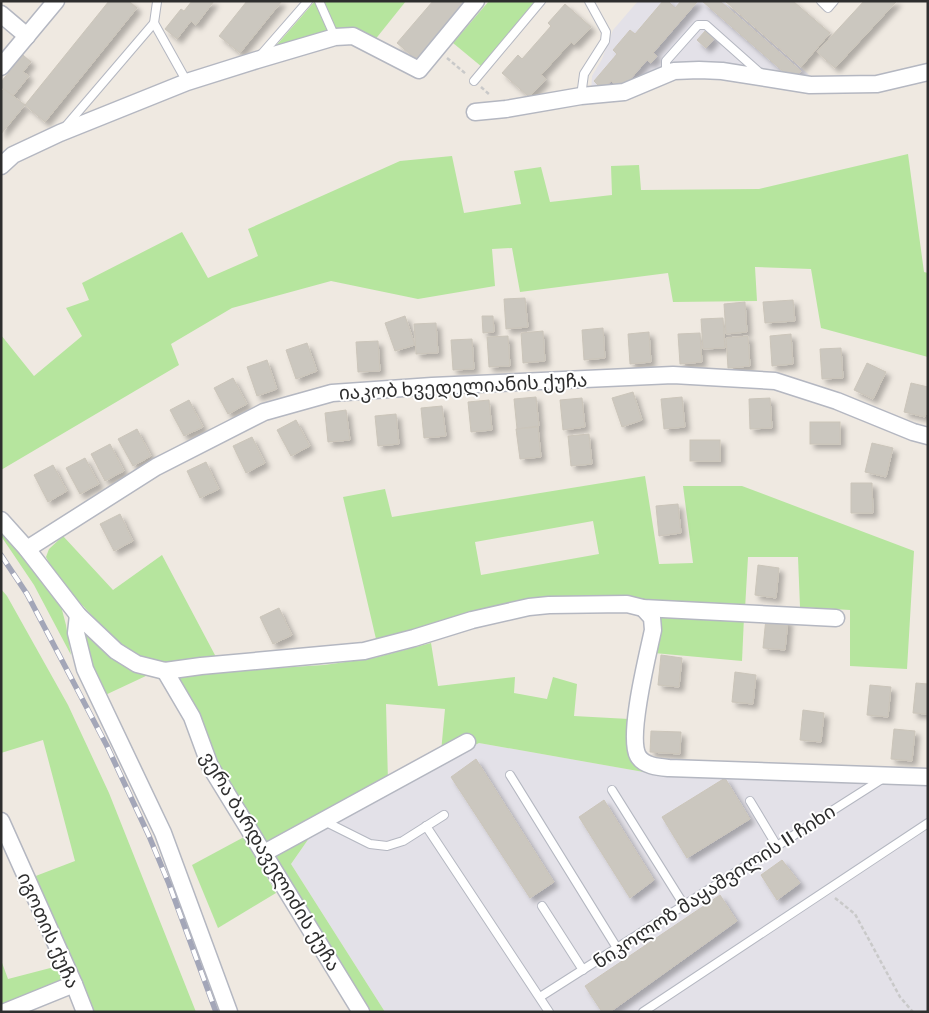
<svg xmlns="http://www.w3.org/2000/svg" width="929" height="1013" font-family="Signika,'Noto Sans Georgian',sans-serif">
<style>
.industrial{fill:#e3e1e8}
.green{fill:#b6e59e;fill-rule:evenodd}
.building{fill:#cbc7bf;stroke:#cbc5ba;filter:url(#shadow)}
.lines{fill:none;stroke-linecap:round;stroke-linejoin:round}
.service-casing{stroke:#b4b7c1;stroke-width:10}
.minor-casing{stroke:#b4b7c1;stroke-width:19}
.path{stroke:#c9c9c9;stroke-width:2.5;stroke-dasharray:4 2.5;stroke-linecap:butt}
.service{stroke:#fff;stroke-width:8}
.minor{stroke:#fff;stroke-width:16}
.rail-casing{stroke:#a3a6b8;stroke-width:5.5}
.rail{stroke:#fff;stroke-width:4;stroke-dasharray:11;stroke-linecap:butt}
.labels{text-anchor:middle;stroke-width:4;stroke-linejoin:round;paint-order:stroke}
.street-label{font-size:19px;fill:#2e2e2e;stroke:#fff}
</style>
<defs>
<filter id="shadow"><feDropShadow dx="4.5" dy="4.5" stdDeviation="2.5" flood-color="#0004"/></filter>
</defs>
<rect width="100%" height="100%" fill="#efe9e1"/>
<!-- industrial -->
<g class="industrial">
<polygon points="638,1 723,1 814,79 719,63 622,91 591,93 592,76 602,59 613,30"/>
<polygon points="479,743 655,774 928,785 928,1012 385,1012 291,864 314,831 471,747"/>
</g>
<!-- green -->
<g class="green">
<polygon points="315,1 406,1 374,41 274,48"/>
<polygon points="489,1 536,1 535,4 482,67 453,43"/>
<polygon points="908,154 924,272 928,273 928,357 821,328 811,269 755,267 757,301 673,302 668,273 520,292 512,248 492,249 495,286 418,299 331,281 232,308 171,344 179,365 1,470 1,335 34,376 82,336 66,308 89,300 82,283 182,232 208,278 258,256 248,229 400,161 452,156 464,213 521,204 514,171 541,167 550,202 612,195 611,166 639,165 641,190 759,189"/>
<path d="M 645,476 L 659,564 L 693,563 L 683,486 L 742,486 L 914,551 L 907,669 L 850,666 L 850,610 L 800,607 L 798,557 L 748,557 L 745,609 L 655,600 L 568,596 L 529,599 L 376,639 L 343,497 L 385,489 L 392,517 ZM 593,521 L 599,554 L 481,575 L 475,542 Z"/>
<polygon points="1,530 50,584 61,606 66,625 71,655 34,585 1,536"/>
<polygon points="63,536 113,590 162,555 216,657 168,663 144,659 126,649 113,638 56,577 46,557 49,549"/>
<polygon points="1,589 7,596 68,705 109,793 196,1012 92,1012 33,877 75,861 43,740 1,753"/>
<polygon points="660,613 744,617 742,661 654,653"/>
<polygon points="84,635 88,636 148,675 101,697"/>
<polygon points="431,643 438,686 515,677 514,693 547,699 553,677 577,684 574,716 629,719 655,774 479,743 471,747 441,752 445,709 386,704 388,782 267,843 215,763 177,678 182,674 324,665 374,658"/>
<polygon points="314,831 291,864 385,1012 368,1012 275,858 278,850"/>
<polygon points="244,837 276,893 218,928 192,865"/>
<polygon points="1,960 8,979 58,966 64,980 1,1010"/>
</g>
<!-- building -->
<g class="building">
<polygon points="109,1 129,1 137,8 45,122 25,105"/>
<polygon points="192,1 214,1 196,25 191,21 177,39 165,29 181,9 184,11"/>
<polygon points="247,1 282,1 240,53 219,36"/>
<polygon points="433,1 467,1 417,60 397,43"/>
<polygon points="663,1 668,1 675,8 681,1 698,1 653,53 657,56 651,63 647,60 621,90 611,81 603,90 594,81 617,54 613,50 630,30 635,34"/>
<polygon points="702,1 720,1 801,71 793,80"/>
<polygon points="725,1 793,1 830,33 801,67"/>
<polygon points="864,1 897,1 835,68 817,52"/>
<polygon points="565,4 591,27 574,45 571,42 541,75 546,79 529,97 502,73 518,55 522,59 551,26 548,23"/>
<polygon points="706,30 715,38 706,48 697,40"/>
<polygon points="23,55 31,62 23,72 29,76 13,96 1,87 1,82"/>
<polygon points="4,89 25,105 1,134 1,92"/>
<polygon points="525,298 528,327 506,329 504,299"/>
<polygon points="793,300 795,321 765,323 763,302"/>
<polygon points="745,302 747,332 726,334 724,304"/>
<polygon points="405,316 415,345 395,351 385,323"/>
<polygon points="482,316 493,316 494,332 483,333"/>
<polygon points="723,318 725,348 703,349 701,319"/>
<polygon points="436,323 438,353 416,354 414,324"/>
<polygon points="603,328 605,358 584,360 582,330"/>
<polygon points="543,331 545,361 523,363 521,333"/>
<polygon points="649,332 651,362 630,364 628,334"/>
<polygon points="700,333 702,362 680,364 678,334"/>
<polygon points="791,334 793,364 772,366 770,336"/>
<polygon points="508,336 510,366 489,367 487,337"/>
<polygon points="748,336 750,366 728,368 726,338"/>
<polygon points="472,339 474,369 453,370 451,340"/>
<polygon points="378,341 380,371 358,372 356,342"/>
<polygon points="307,343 317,371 296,379 286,350"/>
<polygon points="841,348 843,378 822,379 820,349"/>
<polygon points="267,360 277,389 257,396 247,367"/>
<polygon points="867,363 886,372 873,399 854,390"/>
<polygon points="233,378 247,404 228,414 214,388"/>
<polygon points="911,383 928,387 928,407 925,417 904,412"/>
<polygon points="633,392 642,420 622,427 612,398"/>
<polygon points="536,397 539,426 517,429 514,399"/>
<polygon points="682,397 685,427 664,429 661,399"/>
<polygon points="582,398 585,427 563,430 560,400"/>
<polygon points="770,398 772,428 750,429 749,399"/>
<polygon points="189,400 203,427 184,436 170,410"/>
<polygon points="489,400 492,430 471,432 468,402"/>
<polygon points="442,406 446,436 424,438 421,408"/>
<polygon points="346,410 350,440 328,442 325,413"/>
<polygon points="396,414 399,444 378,446 375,416"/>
<polygon points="296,420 310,446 291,456 277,430"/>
<rect x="810" y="422" width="30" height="22"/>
<polygon points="538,427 541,457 520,459 516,429"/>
<polygon points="137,429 151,456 133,466 118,439"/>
<polygon points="589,434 592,464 571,466 568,436"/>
<polygon points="252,437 265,463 246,473 233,446"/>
<rect x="690" y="440" width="30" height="21"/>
<polygon points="872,443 893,448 886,477 865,472"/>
<polygon points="110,444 124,471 105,481 91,454"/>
<polygon points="85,458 99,484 80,494 66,468"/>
<polygon points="206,462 219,489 200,498 187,471"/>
<polygon points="53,465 67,491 48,502 34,475"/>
<polygon points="851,483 872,483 873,513 851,513"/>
<polygon points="678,504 681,533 659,536 656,506"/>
<polygon points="120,514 133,541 114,551 100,524"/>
<polygon points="758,565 779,568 776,598 755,595"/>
<polygon points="279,608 292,635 273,644 260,617"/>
<polygon points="766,618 788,620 785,650 763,648"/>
<polygon points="661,655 682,658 679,687 658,685"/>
<polygon points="735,672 756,675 753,704 732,702"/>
<polygon points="916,683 928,684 928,714 913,713"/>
<polygon points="870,685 891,687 888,717 867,715"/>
<polygon points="803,710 824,713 821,742 800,740"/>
<polygon points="894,729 915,731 912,761 891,759"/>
<polygon points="651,731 681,732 680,754 650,752"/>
<polygon points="476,759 554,882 530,898 451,777"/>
<polygon points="725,778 750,819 687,858 662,817"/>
<polygon points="604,800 654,880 630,898 579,817"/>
<polygon points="782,860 800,883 777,900 761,875"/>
<polygon points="720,895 737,921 610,1012 602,1012 585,986"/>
</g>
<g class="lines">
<!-- service casing -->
<g class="service-casing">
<g id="service">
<polyline points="319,1 335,37"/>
<polyline points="821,1 828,8 834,1"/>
<polyline points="157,2 154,23 187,82"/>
<polyline points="260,56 308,1"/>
<polyline points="666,75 666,61 698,25 706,25 760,73"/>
<polyline points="474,81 541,1"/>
<polyline points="581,96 584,74 605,41 606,32 589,1"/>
<polyline points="66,126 154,23"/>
<polyline points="510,775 617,948"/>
<polyline points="612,790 684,905"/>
<polyline points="750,801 777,846"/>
<polyline points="324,821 370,844 387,846 403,841 444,815"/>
<polyline points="426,826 549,1012"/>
<polyline points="542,906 583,970"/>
<polyline points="540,997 882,779"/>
<polyline points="643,1012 928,823"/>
</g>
</g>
<!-- minor casing -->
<g class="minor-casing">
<g id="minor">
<polyline points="1,14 27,36"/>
<polyline points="1,67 56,1"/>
<polyline points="475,112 506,109 581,96 624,92 674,71 699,70 722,71 810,85 877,84 928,72"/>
<polyline points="1,166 13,155 60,133 187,82 257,60 335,37 353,36 419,70 476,1"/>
<polyline points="1,520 27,549 78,615 116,651 137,664 165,671 201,666 364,651 414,638 472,620 529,607 549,605 627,604 643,608 836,618"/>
<polyline points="27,549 156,467 264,412 332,393 432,386 673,375 775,381 837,401 913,432 928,436"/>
<path d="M 643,608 L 652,618 L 653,630 C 648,654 627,736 638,756 C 644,766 658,767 669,768 L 928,777"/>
<polyline points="78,615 76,633 85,669 163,833 229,1012"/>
<polyline points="165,671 192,717 210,766 361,1012"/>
<polyline points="1,821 74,984 85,1012"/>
<polyline points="264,853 467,742"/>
<polyline points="5,1012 74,984"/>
</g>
</g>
<!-- path -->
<g class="path">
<polyline points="447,58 466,74"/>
<polyline points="481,87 490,95"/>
<polyline points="835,898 855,914 900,997 913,1012"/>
</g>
<!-- service -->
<use href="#service" class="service"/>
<!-- minor -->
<use href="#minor" class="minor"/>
<!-- rail casing -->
<g class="rail-casing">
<polyline id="rail" points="1,555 27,594 107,746 149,836 169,884 216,1012"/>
</g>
<!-- rail -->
<use href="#rail" class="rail"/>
</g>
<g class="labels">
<!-- street labels -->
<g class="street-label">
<text transform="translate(463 386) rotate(-3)" y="7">იაკობ ხვედელიანის ქუჩა</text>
<text transform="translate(271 861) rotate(59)" y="7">ვერა ბარდაველიძის ქუჩა</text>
<text transform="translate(714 886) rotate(-33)" y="7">ნიკოლოზ მაყაშვილის II ჩიხი</text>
<text transform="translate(49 930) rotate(66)" y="7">იგოთის ქუჩა</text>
</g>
</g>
<!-- border -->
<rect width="929" height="1013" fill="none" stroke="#2e2e2e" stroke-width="5"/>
</svg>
